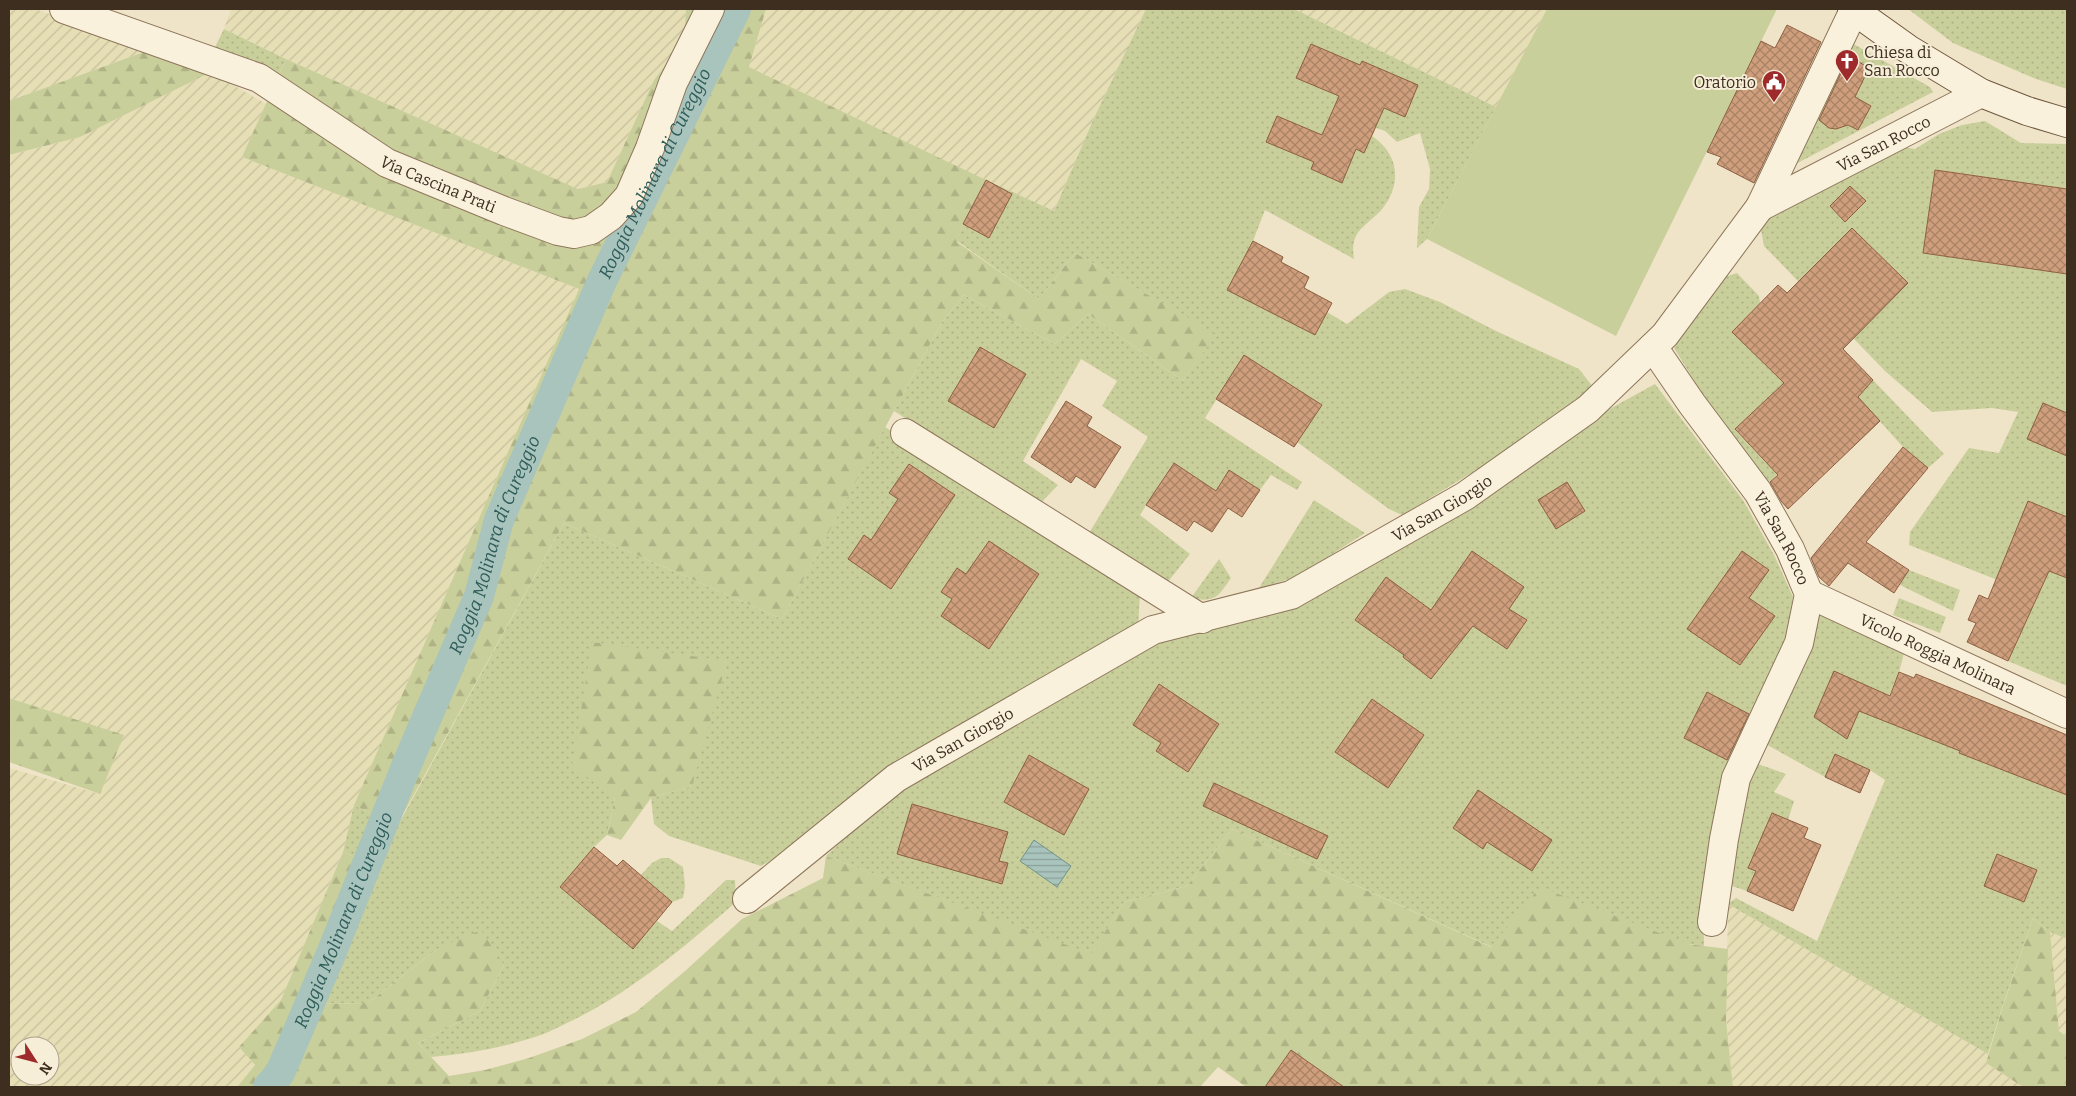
<svg xmlns="http://www.w3.org/2000/svg" width="2076" height="1096" font-family="Bitter,serif">
<style>
.farmland{fill:url(#farmland-furrows);fill-rule:evenodd}
.grass{fill:url(#grass-dots)}
.forest{fill:url(#forest-firs)}
.pitch{fill:#c9cf9b}
.water{fill:url(#water-rules);stroke:#6f938a}
.lines{fill:none;stroke-linecap:round;stroke-linejoin:round}
.canal{stroke:#a9c4bc;stroke-width:30}
.building{fill:url(#building-cross-hatch);stroke:#8d5f41}
.minor-casing{stroke:#8d765c;stroke-width:30}
.secondary-casing{stroke:#6f573f;stroke-width:30}
.minor{stroke:#faf1dc;stroke-width:28}
.secondary{stroke:#faf1dc;stroke-width:28}
.labels{text-anchor:middle;stroke-width:4;stroke-linejoin:round;paint-order:stroke}
.poi-label{font-size:16px;fill:#3d2e20;stroke:#f7eed8;text-anchor:start}
.street-label{font-size:16px;fill:#3d2e20;stroke:#f7eed8}
.water-label{font-size:18px;font-style:italic;fill:#2f5d5a;stroke:#f7eed8}
</style>
<defs>
<pattern id="farmland-furrows" width="10" height="10" patternUnits="userSpaceOnUse" patternTransform="scale(1.25)"><rect width="10" height="10" fill="#e6deb5"/><path d="M-1 1l2-2M0 10L10 0M9 11l2-2" fill="none" stroke="#c6bf9b"/></pattern>
<pattern id="grass-dots" width="8" height="8" patternUnits="userSpaceOnUse" patternTransform="scale(1.25)"><rect width="8" height="8" fill="#c9cf9b"/><path d="M2 2h.1M6 6h.1" fill="none" stroke="#aeb285" stroke-width="1.8" stroke-linecap="round"/></pattern>
<pattern id="forest-firs" width="22" height="20" patternUnits="userSpaceOnUse" patternTransform="scale(1.25)"><rect width="22" height="20" fill="#c9cf9b"/><path d="M5 1l3.5 6h-7zM16 11l3.5 6h-7z" fill="#aeb285"/></pattern>
<pattern id="water-rules" width="6" height="5" patternUnits="userSpaceOnUse" patternTransform="scale(1.25)"><rect width="6" height="5" fill="#a9c4bc"/><path d="M0 2.5h6" fill="none" stroke="#8ba098"/></pattern>
<pattern id="building-cross-hatch" width="8" height="8" patternUnits="userSpaceOnUse" patternTransform="scale(1.25)"><rect width="8" height="8" fill="#cf9f7d"/><path d="M0 0l8 8M0 8l8-8" fill="none" stroke="#a98266"/></pattern>
</defs>
<rect width="100%" height="100%" fill="#f0e4c8"/>
<!-- farmland -->
<g class="farmland">
<polygon points="9,9 35,9 152,49 9,101"/>
<polygon points="231,9 686,9 684,41 654,80 607,182 578,189 286,59 224,29"/>
<polygon points="766,9 1146,9 1094,118 1054,211 1012,193 749,67"/>
<polygon points="1294,9 1547,9 1496,107"/>
<path d="M 211,72 L 266,104 L 242,157 L 579,289 L 354,805 L 343,852 L 281,1000 L 239,1047 L 255,1065 L 237,1087 L 9,1087 L 9,768 L 100,794 L 123,735 L 9,698 L 9,155 L 80,137 ZM 20,1046 L 50,1046 L 50,1076 L 20,1076 Z"/>
<polygon points="1728,904 1988,1054 1986,1063 2023,1087 1733,1087 1726,1020"/>
<polygon points="2050,932 2067,939 2067,1037 2059,1031"/>
</g>
<!-- grass -->
<g class="grass">
<path d="M 1146,9 L 1294,9 L 1496,107 L 1427,239 L 1417,248 L 1419,207 L 1429,189 L 1430,169 L 1420,133 L 1397,142 L 1385,131 L 1376,128 L 1372,136 C 1399,154 1402,183 1383,208 C 1375,218 1361,226 1356,236 C 1352,244 1353,251 1354,259 L 1265,210 L 1253,241 L 1283,257 L 1281,262 L 1309,277 L 1304,288 L 1331,302 L 1327,312 L 1347,324 L 1389,292 L 1405,289 L 1440,302 L 1494,330 L 1579,369 L 1593,387 L 1581,400 L 1488,463 L 1402,515 L 1389,509 L 1297,442 L 1321,405 L 1244,355 L 1205,418 L 1302,482 L 1297,490 L 1271,475 L 1260,490 L 1229,470 L 1216,491 L 1173,463 L 1140,515 L 1190,554 L 1167,583 L 1089,533 L 1148,437 L 1102,406 L 1117,381 L 1081,359 L 1023,461 L 1058,485 L 1040,504 L 894,411 L 942,322 L 964,295 L 1055,344 L 1088,314 L 1183,381 L 1215,334 L 1075,253 L 1039,299 L 957,241 L 963,224 L 986,180 L 1054,211 L 1094,118 Z"/>
<polygon points="1908,9 2067,9 2067,89 2036,79 1953,43"/>
<polygon points="224,29 286,59 275,83 213,51"/>
<polygon points="1850,42 1930,87 1933,92 1790,167"/>
<polygon points="1985,121 2021,143 2067,144 2067,189 1935,170 1923,253 2067,274 2067,686 2008,661 2038,596 1909,545 1910,532 1969,448 1999,453 2018,412 1992,408 1932,412 1885,371 1764,246 1759,219 1897,146 1915,149 1939,134 1962,125"/>
<polygon points="1737,273 1759,296 1760,303 1732,332 1784,383 1735,430 1766,463 1795,436 1806,448 1766,485 1701,392 1674,348 1712,281"/>
<polygon points="1873,380 1944,454 1928,468 1903,447 1857,396"/>
<polygon points="1655,384 1743,500 1774,555 1793,597 1786,636 1724,787 1703,881 1704,946 1688,944 1492,947 1232,829 1187,886 1124,902 1091,955 826,856 903,784 1155,642 1208,630"/>
<path d="M 885,427 L 1140,594 L 1138,628 L 1052,672 L 944,736 L 900,758 L 875,782 L 823,819 L 788,851 L 761,866 L 669,836 L 654,824 L 651,798 L 692,786 L 615,797 L 607,835 L 594,847 L 560,887 L 633,949 L 657,921 L 672,931 L 726,880 L 735,880 L 736,902 C 682,949 628,995 563,1025 C 554,1029 545,1034 535,1037 C 501,1048 466,1054 431,1057 L 418,1043 L 480,1011 L 504,965 L 437,949 L 368,1003 L 318,1004 L 379,868 L 343,852 L 354,805 L 397,827 L 564,523 L 782,619 Z"/>
<polygon points="1314,500 1365,533 1297,577 1259,588"/>
<path d="M 1219,559 L 1231,578 C 1218,597 1215,603 1191,598 Z"/>
<polygon points="1909,570 1960,590 1953,611 1900,585"/>
<polygon points="1899,598 1946,617 1940,633 1893,615"/>
<polygon points="1821,609 1904,653 1899,672 1889,696 1895,725 1934,740 1971,724 1960,753 1999,769 2009,743 2034,782 2067,795 2067,939 2050,932 2033,918 2002,1008 1988,1054 1728,904 1736,898 1817,941 1885,780 1870,770 1860,793 1825,777 1760,741"/>
<polygon points="1755,763 1786,774 1774,792 1794,801 1788,820 1772,813 1748,868 1756,871 1747,891 1732,886 1743,803"/>
<polygon points="661,858 669,858 683,867 685,886 683,898 672,902 641,875 652,863"/>
</g>
<!-- forest -->
<g class="forest">
<polygon points="686,9 766,9 749,67 986,180 963,224 957,242 1039,299 1075,253 1216,334 1183,381 1088,314 1055,344 964,295 942,322 782,619 564,523 396,827 354,805 579,289 242,157 286,59 578,189 607,182 654,80 684,41"/>
<polygon points="152,49 211,72 80,137 9,155 9,101"/>
<polygon points="592,642 727,661 692,786 651,798 621,840 607,835 615,797 572,766"/>
<polygon points="9,698 124,735 100,794 9,762"/>
<polygon points="1232,829 1491,947 1540,887 1688,944 1728,949 1726,1020 1733,1087 1344,1087 1291,1050 1265,1087 1246,1087 1218,1067 1200,1087 237,1087 255,1065 239,1047 281,1000 343,852 379,868 319,1004 368,1003 437,949 481,930 504,965 480,1011 418,1043 449,1076 485,1070 529,1058 582,1039 636,1012 685,971 742,919 823,878 826,856 1091,954 1124,902 1187,886"/>
<polygon points="2033,918 2050,932 2059,1031 2067,1037 2067,1087 2023,1087 1986,1063 2002,1009"/>
</g>
<!-- pitch -->
<polygon class="pitch" points="1547,9 1777,9 1616,336 1427,239"/>
<!-- water -->
<polygon class="water" points="1034,840 1071,866 1057,887 1020,861"/>
<g class="lines">
<!-- canal -->
<path class="canal" id="s1" d="M 268,1087 L 280,1073 L 331,954 L 407,764 L 479,596 L 499,520 L 602,281 L 736,9"/>
</g>
<!-- building -->
<g class="building">
<polygon points="1787,25 1821,42 1754,183 1717,164 1721,157 1707,152 1761,41 1775,48"/>
<polygon points="1311,44 1360,65 1362,61 1418,85 1405,117 1384,108 1364,153 1356,149 1342,183 1311,169 1314,162 1266,142 1277,116 1322,135 1339,96 1296,78"/>
<polygon points="1849,56 1869,68 1855,97 1871,106 1858,130 1848,125 1836,129 1829,128 1819,120"/>
<polygon points="1935,170 2067,189 2067,274 1923,253"/>
<polygon points="986,180 1012,194 989,238 963,224"/>
<polygon points="1850,186 1866,201 1845,222 1830,206"/>
<polygon points="1852,228 1908,283 1843,349 1873,380 1858,397 1880,421 1788,509 1781,501 1770,482 1778,475 1735,429 1784,383 1732,332 1778,285 1787,293"/>
<polygon points="1253,241 1283,257 1281,262 1309,277 1304,288 1332,303 1315,335 1227,290"/>
<polygon points="980,347 1026,374 994,428 948,401"/>
<polygon points="1244,355 1322,405 1294,447 1216,399"/>
<polygon points="1066,401 1092,417 1087,426 1121,447 1095,488 1076,476 1071,483 1031,457"/>
<polygon points="2043,403 2067,413 2067,456 2027,439"/>
<polygon points="1903,447 1928,468 1866,542 1909,570 1894,593 1848,563 1829,586 1819,577 1811,558"/>
<polygon points="1174,463 1216,491 1229,470 1260,490 1242,517 1228,508 1212,532 1194,521 1187,531 1146,505"/>
<polygon points="909,464 955,495 891,589 848,559 864,535 871,540 898,499 889,493"/>
<polygon points="1567,482 1585,511 1556,529 1538,500"/>
<polygon points="2028,501 2067,517 2067,578 2049,571 2008,661 1967,642 1976,623 1968,620 1979,595 1988,599"/>
<polygon points="989,541 1039,574 989,649 941,616 952,599 941,592 957,568 966,574"/>
<polygon points="1472,551 1524,587 1509,609 1527,620 1507,649 1473,626 1431,679 1403,657 1404,655 1355,620 1386,577 1431,610"/>
<polygon points="1742,551 1769,570 1749,598 1775,616 1740,665 1687,629"/>
<polygon points="1834,671 1890,696 1899,672 1914,678 1916,674 2067,735 2067,795 1959,753 1960,751 1859,711 1847,739 1814,717"/>
<polygon points="1159,684 1219,724 1188,772 1156,751 1161,743 1133,725"/>
<polygon points="1707,692 1749,714 1727,760 1684,738"/>
<polygon points="1372,699 1424,735 1388,788 1335,752"/>
<polygon points="1835,754 1870,770 1860,793 1825,777"/>
<polygon points="1029,755 1089,789 1064,835 1004,802"/>
<polygon points="1214,783 1328,836 1317,859 1203,806"/>
<polygon points="1478,790 1552,840 1532,871 1487,842 1483,849 1453,828"/>
<polygon points="912,804 1008,832 999,861 1008,863 1002,884 897,854"/>
<polygon points="1772,813 1808,828 1804,838 1821,845 1793,911 1747,891 1756,871 1748,868"/>
<polygon points="594,847 617,866 623,860 672,902 633,949 560,887"/>
<polygon points="1997,854 2037,870 2024,902 1984,886"/>
<polygon points="1291,1050 1344,1087 1265,1087"/>
</g>
<g class="lines">
<!-- minor casing -->
<g class="minor-casing">
<g id="minor">
<path id="s2" d="M 64,9 L 259,78 L 387,163 L 504,211 L 558,231 L 574,234 L 591,230 L 611,216 L 629,196 L 650,148 L 673,83 L 710,9"/>
<path id="s3" d="M 1760,207 L 1981,93"/>
<path id="s4" d="M 1653,347 L 1692,404 L 1758,492 L 1790,549 L 1809,594 L 1799,643 L 1736,778 L 1724,839 L 1712,922"/>
<polyline points="905,433 1202,619"/>
<path id="s5" d="M 1809,594 L 2067,714"/>
<path id="s6" d="M 747,899 L 896,778 L 939,753 L 1153,630 L 1291,595 L 1465,496 L 1588,409 L 1665,335 L 1760,207 L 1854,10"/>
</g>
</g>
<!-- secondary casing -->
<g class="secondary-casing">
<polyline id="secondary" points="1852,9 1908,49 1981,93 2027,111 2067,123"/>
</g>
<!-- minor -->
<use href="#minor" class="minor"/>
<!-- secondary -->
<use href="#secondary" class="secondary"/>
</g>
<!-- icons -->
<defs>
<g id="church-pin" transform="scale(1.25)"><path d="M0 17L-7.5 6A9.5 9.5 0 1 1 7.5 6Z" fill="#9e2a2b" stroke="#f7eed8"/><path d="M-1.2-6h2.4v3.5h3.3v2.4h-3.3V6h-2.4V-.1h-3.3v-2.4h3.3Z" fill="#fff"/></g>
<g id="civic-pin" transform="scale(1.25)"><path d="M0 17L-7.5 6A9.5 9.5 0 1 1 7.5 6Z" fill="#9e2a2b" stroke="#f7eed8"/><path d="M-.6-6.5H3V-4.5H.6V-3L4-1V1h2V6H-6V1h2V-1L-.6-3ZM-1.2 2.5V6h2.4V2.5Z" fill="#fff"/></g>
</defs>
<g fill-rule="evenodd">
<use href="#church-pin" x="1847" y="61"/>
<use href="#civic-pin" x="1774" y="82"/>
</g>
<g class="labels">
<!-- poi labels -->
<g class="poi-label">
<text x="1864" y="58">Chiesa di<tspan x="1864" dy="18">San Rocco</tspan></text>
<text x="1756" y="88" text-anchor="end">Oratorio</text>
</g>
<!-- street labels -->
<g class="street-label">
<text dy="6" stroke="none"><textPath href="#s3" startOffset="139">Via San Rocco</textPath></text>
<text dy="6" stroke="none"><textPath href="#s2" startOffset="416">Via Cascina Prati</textPath></text>
<text dy="6" stroke="none"><textPath href="#s6" startOffset="805">Via San Giorgio</textPath></text>
<text dy="6" stroke="none"><textPath href="#s4" startOffset="231">Via San Rocco</textPath></text>
<text dy="6" stroke="none"><textPath href="#s5" startOffset="142">Vicolo Roggia Molinara</textPath></text>
<text dy="6" stroke="none"><textPath href="#s6" startOffset="269">Via San Giorgio</textPath></text>
</g>
<!-- water labels -->
<g class="water-label">
<text dy="6" stroke="none"><textPath href="#s1" startOffset="994">Roggia Molinara di Cureggio</textPath></text>
<text dy="6" stroke="none"><textPath href="#s1" startOffset="589">Roggia Molinara di Cureggio</textPath></text>
<text dy="6" stroke="none"><textPath href="#s1" startOffset="184">Roggia Molinara di Cureggio</textPath></text>
</g>
</g>
<!-- border -->
<rect width="2076" height="1096" fill="none" stroke="#3d2e20" stroke-width="20"/>
<!-- north arrow -->
<g transform="translate(35 1061) rotate(126)"><circle r="24" fill="#f7eed8" stroke="#ada18e"/>
<path d="M0-4L9 19L0 12L-9 19Z" fill="#9e2a2b"/>
<text y="-8" font-size="14" font-weight="bold" text-anchor="middle" fill="#3d2e20">N</text>
</g>
</svg>
